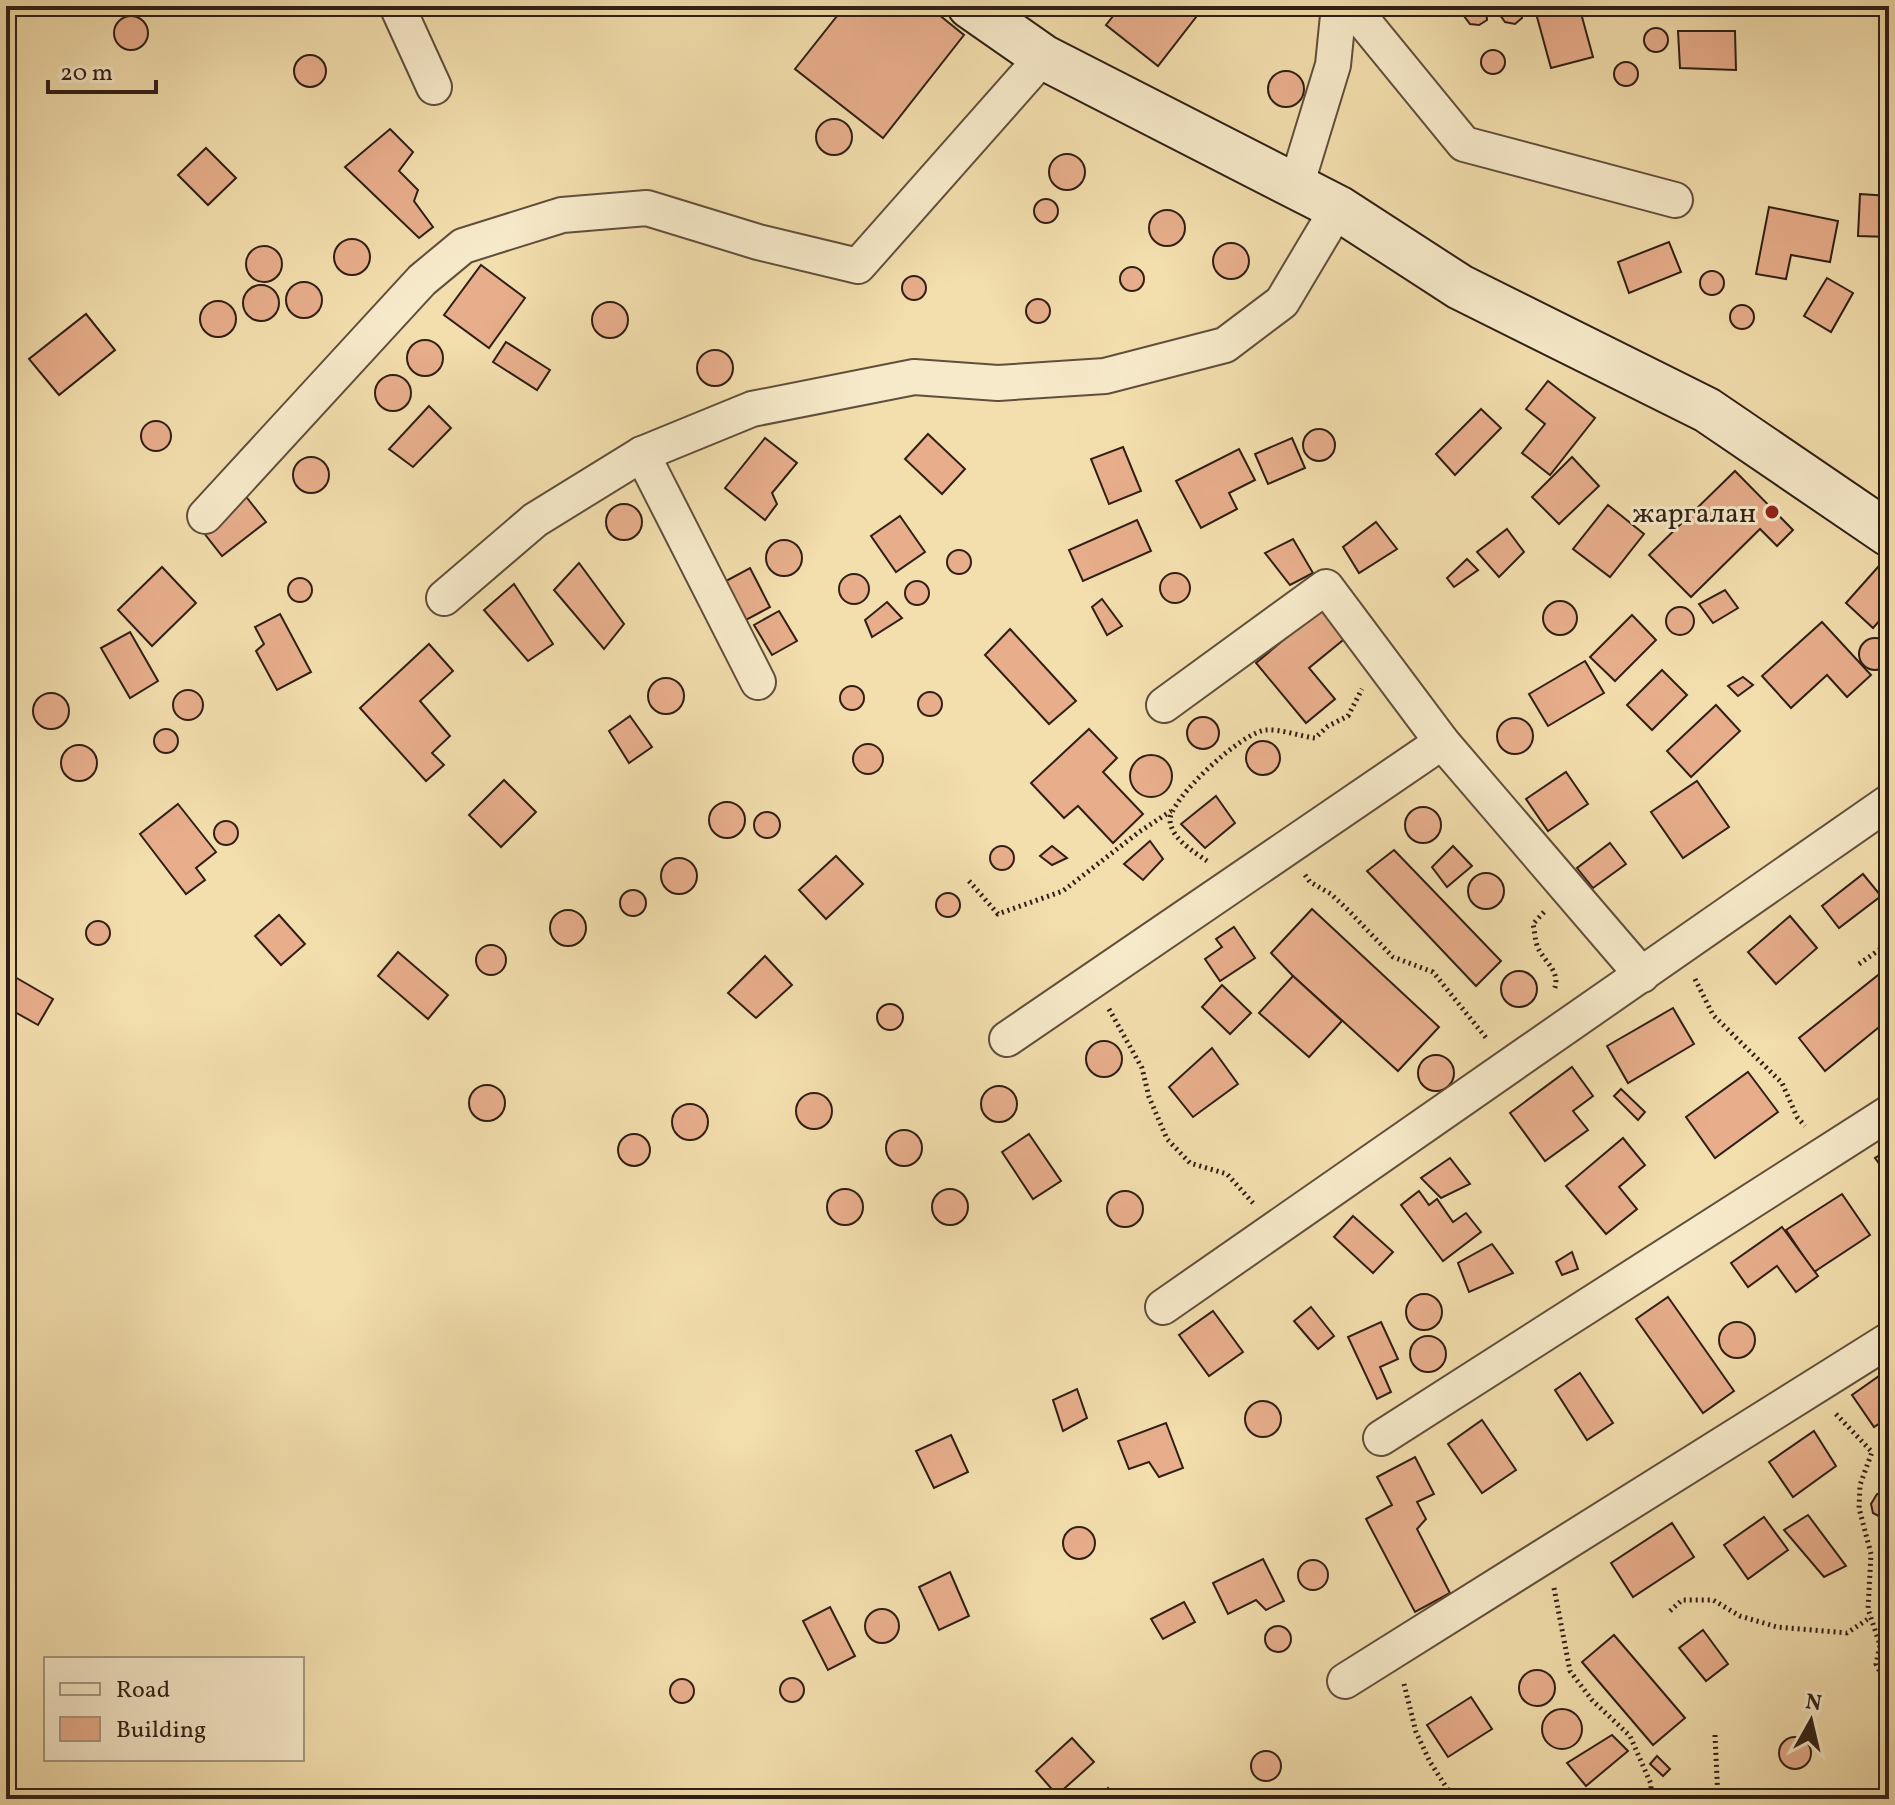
<svg xmlns="http://www.w3.org/2000/svg" width="1895" height="1805" font-family="Vollkorn,serif">
<style>
.building{fill:#e8ae8c;stroke:#2f1f16;stroke-width:2}
.lines{fill:none;stroke-linecap:round;stroke-linejoin:round}
.minor-casing{stroke:#604f3c;stroke-width:38}
.secondary-casing{stroke:#2f1f16;stroke-width:48}
.path{stroke:#2f1f16;stroke-width:5;stroke-dasharray:2 4;stroke-linecap:butt}
.minor{stroke:#f7eaca;stroke-width:34}
.secondary{stroke:#f7eaca;stroke-width:44}
.poi-dot{fill:#8f2418;stroke:#f7eaca;stroke-width:3}
.labels{text-anchor:middle;stroke-width:6;stroke-linejoin:round;paint-order:stroke}
.poi-label{font-size:28px;fill:#2f1f16;stroke:#f7eaca;text-anchor:end}
</style>
<rect width="100%" height="100%" fill="#f3dead"/>
<filter id="stains"><feTurbulence type="fractalNoise" baseFrequency=".0025" numOctaves="4"/><feColorMatrix values="0 0 0 0 .2 0 0 0 0 .09 0 0 0 0 .02 0 0 0 .5 -.17"/></filter>
<radialGradient id="worn" r=".72"><stop offset=".6" stop-color="#630" stop-opacity="0"/><stop offset="1" stop-color="#630" stop-opacity=".3"/></radialGradient>
<!-- building -->
<g class="building">
<polygon points="625,6 656,6 646,13 639,13"/>
<polygon points="845,6 928,6 964,35 883,138 795,69"/>
<polygon points="1121,6 1192,6 1200,12 1158,66 1106,25"/>
<polygon points="1466,6 1486,6 1487,20 1479,25 1470,24 1464,16"/>
<polygon points="1501,6 1523,6 1522,18 1515,24 1505,22 1500,15"/>
<polygon points="1534,6 1579,6 1593,57 1551,68"/>
<circle cx="131" cy="33" r="17"/>
<circle cx="1656" cy="40" r="12"/>
<polygon points="1678,31 1735,31 1736,70 1680,68"/>
<circle cx="1493" cy="62" r="12"/>
<circle cx="310" cy="71" r="16"/>
<circle cx="1626" cy="74" r="12"/>
<circle cx="1286" cy="89" r="18"/>
<circle cx="834" cy="137" r="18"/>
<polygon points="390,129 413,152 399,171 418,190 414,201 433,227 419,238 345,167"/>
<polygon points="206,148 236,178 208,205 178,175"/>
<circle cx="1067" cy="172" r="18"/>
<polygon points="1860,194 1889,196 1889,237 1858,236"/>
<circle cx="1046" cy="211" r="12"/>
<polygon points="1769,207 1838,221 1830,262 1791,255 1786,279 1756,274"/>
<circle cx="1167" cy="228" r="18"/>
<circle cx="352" cy="257" r="18"/>
<polygon points="1669,242 1681,272 1629,293 1618,262"/>
<circle cx="1231" cy="261" r="18"/>
<circle cx="264" cy="264" r="18"/>
<polygon points="481,265 525,298 489,348 444,315"/>
<circle cx="1132" cy="279" r="12"/>
<circle cx="1712" cy="283" r="12"/>
<circle cx="914" cy="288" r="12"/>
<polygon points="1827,278 1853,293 1831,332 1804,316"/>
<circle cx="304" cy="300" r="18"/>
<circle cx="261" cy="303" r="18"/>
<circle cx="1038" cy="311" r="12"/>
<circle cx="218" cy="319" r="18"/>
<circle cx="610" cy="320" r="18"/>
<circle cx="1742" cy="317" r="12"/>
<polygon points="86,314 115,350 59,395 29,359"/>
<circle cx="425" cy="358" r="18"/>
<polygon points="506,342 550,370 537,390 493,362"/>
<circle cx="715" cy="368" r="18"/>
<circle cx="393" cy="393" r="18"/>
<polygon points="1548,381 1595,418 1550,475 1522,453 1545,424 1526,409"/>
<polygon points="429,406 451,428 413,467 389,449"/>
<polygon points="1481,409 1501,428 1455,475 1436,454"/>
<circle cx="156" cy="436" r="15"/>
<circle cx="1319" cy="445" r="16"/>
<polygon points="928,434 965,469 942,494 905,459"/>
<polygon points="765,438 797,463 772,493 777,504 765,520 725,488"/>
<polygon points="1292,438 1305,468 1268,484 1255,454"/>
<polygon points="1123,447 1141,491 1109,504 1091,459"/>
<polygon points="1239,449 1255,480 1229,493 1237,509 1201,528 1176,481"/>
<circle cx="311" cy="475" r="18"/>
<polygon points="1572,457 1599,486 1559,524 1532,497"/>
<polygon points="1735,471 1793,530 1777,546 1760,529 1691,597 1649,555"/>
<polygon points="244,494 266,522 222,556 200,528"/>
<circle cx="624" cy="522" r="18"/>
<polygon points="1608,505 1644,534 1610,577 1573,549"/>
<polygon points="900,516 925,552 896,572 871,536"/>
<polygon points="1137,520 1151,551 1083,581 1069,550"/>
<polygon points="1376,522 1397,549 1359,573 1343,547"/>
<polygon points="1507,529 1524,552 1499,577 1477,552"/>
<polygon points="1293,539 1313,573 1290,585 1265,553"/>
<circle cx="784" cy="558" r="18"/>
<circle cx="959" cy="562" r="12"/>
<polygon points="1467,559 1478,570 1454,587 1447,578"/>
<polygon points="579,563 624,624 604,649 554,590"/>
<polygon points="162,567 196,603 152,646 118,610"/>
<polygon points="1878,567 1889,577 1889,610 1873,628 1846,603"/>
<polygon points="750,568 770,607 746,620 726,581"/>
<circle cx="1175" cy="588" r="15"/>
<circle cx="854" cy="589" r="15"/>
<circle cx="300" cy="590" r="12"/>
<circle cx="917" cy="593" r="12"/>
<polygon points="514,584 553,644 528,661 484,610"/>
<polygon points="1725,590 1738,608 1713,623 1699,604"/>
<polygon points="1102,599 1122,626 1107,635 1092,607"/>
<circle cx="1560" cy="618" r="17"/>
<polygon points="887,602 902,618 872,637 865,620"/>
<polygon points="1324,606 1348,636 1309,668 1335,699 1306,723 1256,663"/>
<circle cx="1680" cy="621" r="14"/>
<polygon points="779,611 797,641 772,655 754,625"/>
<polygon points="280,614 311,672 277,690 256,651 264,644 255,627"/>
<polygon points="1632,615 1656,640 1615,681 1590,657"/>
<polygon points="1822,622 1871,675 1847,697 1827,675 1791,708 1762,676"/>
<polygon points="1010,629 1076,701 1049,724 985,655"/>
<polygon points="130,632 158,681 130,698 101,648"/>
<circle cx="1875" cy="654" r="16"/>
<polygon points="429,644 453,671 420,701 450,736 432,753 444,765 426,781 360,708"/>
<polygon points="1585,661 1604,693 1548,726 1529,694"/>
<polygon points="1662,670 1687,695 1652,730 1627,705"/>
<polygon points="1743,677 1753,685 1738,696 1728,686"/>
<circle cx="666" cy="696" r="18"/>
<circle cx="852" cy="698" r="12"/>
<circle cx="188" cy="705" r="15"/>
<circle cx="930" cy="704" r="12"/>
<circle cx="51" cy="711" r="18"/>
<polygon points="1716,705 1740,731 1691,777 1667,751"/>
<polygon points="630,716 652,747 629,763 609,731"/>
<circle cx="1203" cy="733" r="16"/>
<circle cx="1515" cy="736" r="18"/>
<circle cx="166" cy="741" r="12"/>
<polygon points="1089,729 1117,758 1103,772 1143,814 1113,843 1078,806 1064,818 1031,783"/>
<circle cx="1263" cy="758" r="17"/>
<circle cx="868" cy="759" r="15"/>
<circle cx="79" cy="763" r="18"/>
<circle cx="1151" cy="776" r="21"/>
<polygon points="1566,772 1588,804 1548,831 1526,799"/>
<polygon points="504,780 536,812 501,847 469,815"/>
<polygon points="1697,781 1729,827 1683,858 1651,812"/>
<polygon points="1216,796 1235,823 1205,848 1181,824"/>
<circle cx="727" cy="820" r="18"/>
<polygon points="178,804 216,852 196,868 205,880 186,894 140,834"/>
<circle cx="1423" cy="825" r="18"/>
<circle cx="767" cy="825" r="13"/>
<circle cx="226" cy="833" r="12"/>
<polygon points="1150,841 1163,859 1143,880 1124,864"/>
<polygon points="1610,843 1626,864 1593,888 1577,868"/>
<circle cx="1002" cy="858" r="12"/>
<polygon points="1052,846 1067,858 1052,865 1040,856"/>
<polygon points="1453,846 1472,866 1447,887 1432,867"/>
<polygon points="1394,850 1501,961 1476,986 1367,871"/>
<polygon points="836,856 863,884 826,919 799,890"/>
<circle cx="679" cy="876" r="18"/>
<circle cx="1486" cy="891" r="18"/>
<polygon points="1863,874 1881,896 1839,928 1822,906"/>
<circle cx="633" cy="903" r="13"/>
<circle cx="948" cy="905" r="12"/>
<polygon points="1312,909 1439,1027 1398,1071 1293,976 1271,953"/>
<circle cx="568" cy="928" r="18"/>
<polygon points="279,915 305,944 281,965 255,936"/>
<polygon points="1790,916 1817,948 1776,984 1748,952"/>
<circle cx="98" cy="933" r="12"/>
<polygon points="1234,927 1255,958 1220,981 1205,959 1222,947 1216,939"/>
<circle cx="491" cy="960" r="15"/>
<polygon points="398,952 448,995 428,1019 378,976"/>
<polygon points="765,956 792,985 756,1018 728,993"/>
<circle cx="1519" cy="989" r="18"/>
<polygon points="1882,972 1889,980 1889,1019 1825,1071 1799,1038"/>
<polygon points="8,973 53,999 38,1025 6,1007"/>
<polygon points="1293,976 1342,1021 1309,1057 1259,1013"/>
<polygon points="1222,985 1251,1013 1230,1034 1202,1007"/>
<circle cx="890" cy="1017" r="13"/>
<polygon points="1673,1008 1694,1044 1628,1083 1607,1046"/>
<circle cx="1104" cy="1059" r="18"/>
<polygon points="1212,1048 1238,1084 1193,1117 1169,1087"/>
<circle cx="1436" cy="1073" r="18"/>
<polygon points="1572,1067 1593,1096 1573,1111 1588,1130 1545,1161 1510,1113"/>
<polygon points="1748,1072 1778,1112 1715,1158 1686,1117"/>
<circle cx="487" cy="1103" r="18"/>
<circle cx="999" cy="1104" r="18"/>
<polygon points="1621,1089 1645,1112 1638,1120 1614,1096"/>
<circle cx="814" cy="1111" r="18"/>
<circle cx="690" cy="1122" r="18"/>
<circle cx="904" cy="1148" r="18"/>
<polygon points="1029,1134 1061,1181 1033,1199 1002,1152"/>
<circle cx="634" cy="1150" r="16"/>
<polygon points="1623,1138 1645,1165 1619,1187 1637,1209 1606,1234 1566,1186"/>
<polygon points="1889,1149 1889,1177 1875,1158"/>
<polygon points="1450,1158 1470,1184 1441,1198 1421,1178"/>
<circle cx="845" cy="1207" r="18"/>
<circle cx="950" cy="1207" r="18"/>
<circle cx="1125" cy="1209" r="18"/>
<polygon points="1419,1191 1429,1205 1437,1199 1453,1222 1466,1213 1481,1232 1443,1261 1401,1205"/>
<polygon points="1842,1194 1870,1235 1814,1272 1786,1230"/>
<polygon points="1353,1216 1393,1252 1373,1273 1334,1237"/>
<polygon points="1782,1227 1818,1276 1796,1292 1777,1266 1748,1287 1731,1263"/>
<polygon points="1492,1244 1513,1273 1469,1292 1458,1263"/>
<polygon points="1572,1252 1578,1269 1562,1275 1556,1262"/>
<circle cx="1424" cy="1312" r="18"/>
<polygon points="1668,1297 1734,1391 1703,1413 1636,1319"/>
<polygon points="1311,1307 1334,1336 1318,1349 1294,1321"/>
<polygon points="1213,1311 1243,1352 1209,1376 1179,1335"/>
<circle cx="1737" cy="1340" r="18"/>
<polygon points="1381,1322 1398,1359 1380,1367 1391,1392 1377,1399 1348,1337"/>
<circle cx="1428" cy="1354" r="18"/>
<polygon points="1889,1369 1889,1417 1874,1427 1852,1395"/>
<polygon points="1580,1373 1613,1423 1587,1440 1555,1390"/>
<polygon points="1077,1389 1087,1418 1063,1431 1053,1400"/>
<circle cx="1263" cy="1419" r="18"/>
<polygon points="1482,1420 1516,1470 1482,1493 1448,1444"/>
<polygon points="1166,1423 1183,1468 1159,1477 1149,1462 1129,1469 1118,1441"/>
<polygon points="1814,1431 1836,1466 1793,1497 1769,1462"/>
<polygon points="951,1435 968,1472 934,1488 916,1451"/>
<polygon points="1415,1457 1434,1494 1417,1502 1426,1519 1417,1529 1450,1593 1415,1612 1366,1519 1392,1505 1377,1477"/>
<polygon points="1885,1492 1889,1493 1889,1517 1884,1519 1873,1513 1871,1504 1877,1494"/>
<polygon points="1808,1515 1846,1566 1824,1577 1784,1530"/>
<polygon points="1764,1517 1788,1550 1748,1579 1724,1545"/>
<polygon points="1672,1523 1694,1557 1633,1597 1611,1563"/>
<circle cx="1079" cy="1543" r="16"/>
<polygon points="1263,1559 1284,1601 1266,1610 1256,1600 1228,1614 1213,1583"/>
<circle cx="1313" cy="1575" r="15"/>
<polygon points="950,1572 969,1616 939,1630 919,1587"/>
<polygon points="1184,1602 1195,1622 1163,1639 1151,1619"/>
<polygon points="830,1607 855,1656 828,1670 803,1621"/>
<circle cx="882" cy="1626" r="17"/>
<circle cx="1278" cy="1639" r="13"/>
<polygon points="1703,1630 1728,1664 1706,1681 1679,1648"/>
<polygon points="1614,1635 1685,1718 1653,1745 1582,1662"/>
<circle cx="1537" cy="1688" r="18"/>
<circle cx="792" cy="1690" r="12"/>
<circle cx="682" cy="1691" r="12"/>
<polygon points="1471,1697 1492,1729 1448,1757 1427,1725"/>
<circle cx="1562" cy="1729" r="20"/>
<polygon points="1612,1735 1628,1751 1586,1786 1567,1763"/>
<circle cx="1795" cy="1753" r="16"/>
<polygon points="1072,1738 1094,1762 1057,1795 1036,1771"/>
<circle cx="1266" cy="1766" r="15"/>
<polygon points="1657,1756 1670,1769 1663,1776 1650,1764"/>
<polygon points="1108,1788 1117,1799 1096,1799"/>
</g>
<g class="lines">
<!-- minor casing -->
<g class="minor-casing">
<g id="minor">
<polyline points="397,6 434,87"/>
<polyline points="1351,6 1464,144 1675,200"/>
<polyline points="1296,186 1333,65 1339,6"/>
<polyline points="642,454 758,682"/>
<polyline points="205,516 422,280 463,246 562,215 647,208 758,242 858,266 1043,57"/>
<polyline points="444,598 535,520 642,454 752,409 914,377 998,383 1105,376 1225,345 1282,302 1338,208"/>
<polyline points="1164,705 1326,587 1442,742 1642,975"/>
<polyline points="1007,1039 1442,742"/>
<polyline points="1163,1307 1889,802"/>
<polyline points="1381,1438 1889,1113"/>
<polyline points="1345,1681 1889,1340"/>
</g>
</g>
<!-- secondary casing -->
<g class="secondary-casing">
<polyline id="secondary" points="970,6 1043,57 1338,208 1460,287 1707,410 1889,534"/>
</g>
<!-- path -->
<g class="path">
<path d="M 1207,861 C 1193,851 1172,839 1170,821 C 1168,800 1243,731 1266,730 C 1281,729 1299,736 1315,738 L 1328,726 L 1348,716 L 1362,689"/>
<polyline points="1305,875 1310,882 1331,894 1348,910 1393,957 1433,972 1487,1039"/>
<polyline points="969,881 998,914 1063,891 1139,832 1171,811"/>
<path d="M 1544,912 L 1533,924 C 1535,932 1535,943 1539,950 C 1547,964 1561,973 1554,990"/>
<polyline points="1859,964 1889,943"/>
<polyline points="1695,979 1713,1015 1782,1083 1797,1117 1805,1126"/>
<polyline points="1109,1009 1142,1068 1149,1097 1167,1139 1190,1163 1227,1174 1253,1203"/>
<polyline points="1836,1414 1872,1452 1860,1485 1859,1508 1871,1554 1868,1609 1880,1645 1876,1664 1889,1690"/>
<polyline points="1554,1588 1570,1671 1592,1700 1630,1736 1651,1784 1651,1799"/>
<polyline points="1670,1611 1682,1600 1713,1600 1740,1616 1777,1627 1847,1633 1871,1617"/>
<polyline points="1404,1684 1416,1732 1430,1762 1454,1799"/>
<polyline points="1715,1735 1718,1799"/>
<polyline points="1875,1799 1889,1791"/>
</g>
<!-- minor -->
<use href="#minor" class="minor"/>
<!-- secondary -->
<use href="#secondary" class="secondary"/>
</g>
<!-- markers -->
<circle class="poi-dot" cx="1772" cy="512" r="8"/>
<g class="labels">
<!-- poi labels -->
<g class="poi-label">
<text x="1756" y="522">жаргалан</text>
</g>
</g>
<!-- margin -->
<rect width="1895" height="1805" fill="none" stroke="#f3dead" stroke-width="32"/>
<rect x="8" y="8" width="1879" height="1789" fill="none" stroke="#2f1f16" stroke-width="4"/>
<rect x="16" y="16" width="1863" height="1773" fill="none" stroke="#2f1f16" stroke-width="2"/>
<!-- legend -->
<rect x="44" y="1657" width="260" height="104" fill="#f7eaca" stroke="#a79982" stroke-width="2"/>
<rect x="60" y="1683" width="40" height="12" fill="#f7eaca" stroke="#a79982" stroke-width="2"/>
<text x="116" y="1697" font-size="24" fill="#2f1f16">Road</text>
<rect x="60" y="1717" width="40" height="24" fill="#e8ae8c" stroke="#a79982" stroke-width="2"/>
<text x="116" y="1737" font-size="24" fill="#2f1f16">Building</text>
<!-- north arrow -->
<g transform="translate(1811 1721) rotate(8)" stroke="#f7eaca" stroke-width="6" paint-order="stroke">
<path d="M0-6L14 30L0 20L-14 30Z" fill="#2f1f16"/>
<text y="-12" font-size="22" font-weight="bold" text-anchor="middle" fill="#2f1f16">N</text>
</g>
<!-- scale -->
<path d="M48 80v12h108v-12" fill="none" stroke="#2f1f16" stroke-width="4"/>
<text x="60" y="80" font-size="24" fill="#2f1f16" stroke="#f7eaca" stroke-width="6" paint-order="stroke">20 m</text>
<rect width="100%" height="100%" filter="url(#stains)"/>
<rect width="100%" height="100%" fill="url(#worn)"/>
</svg>
